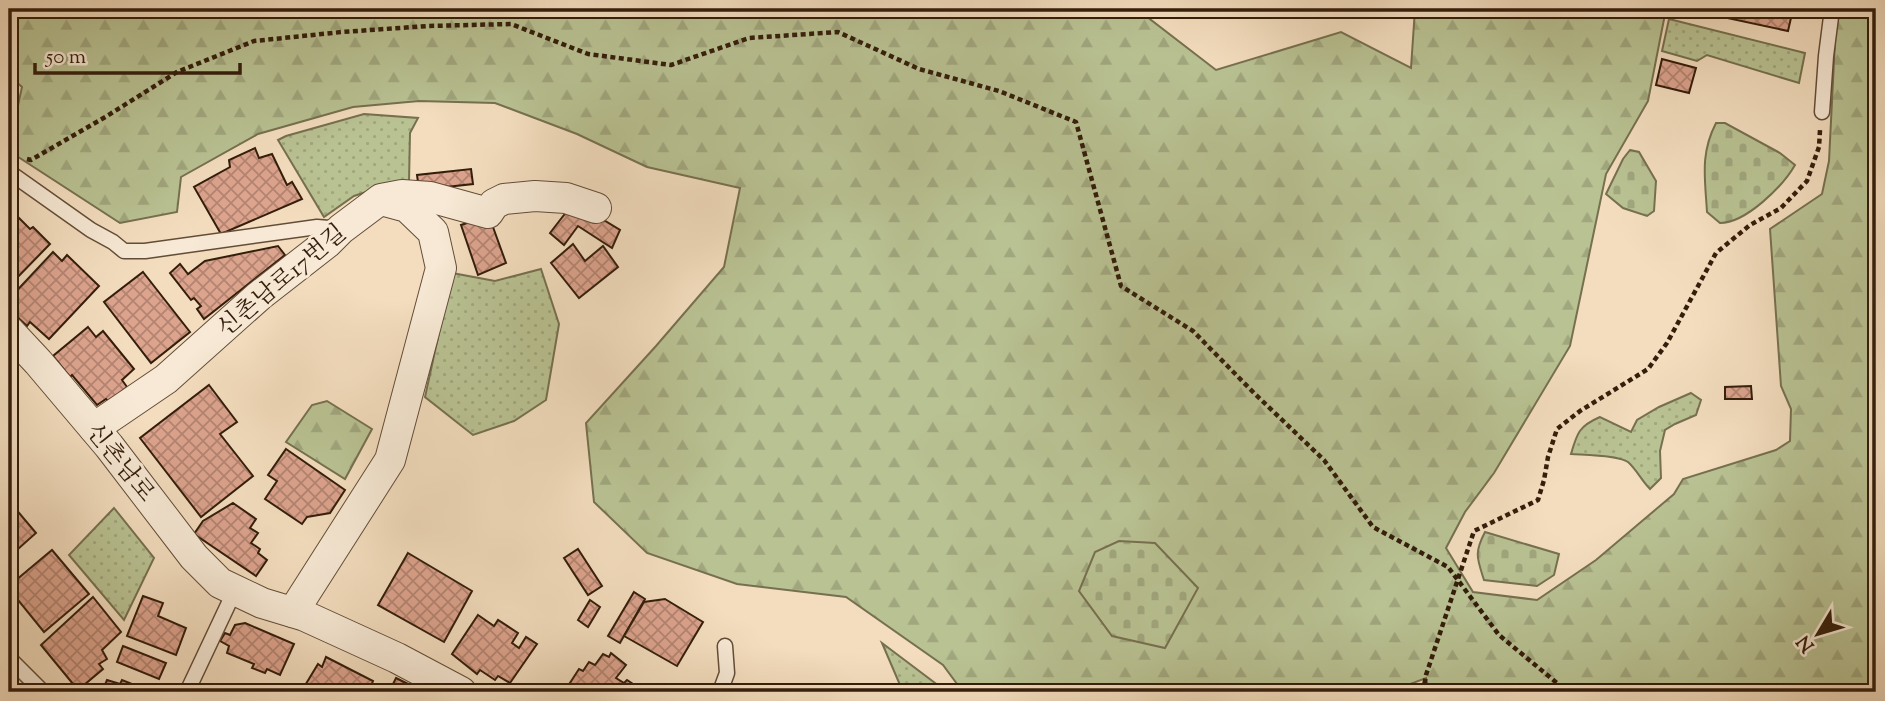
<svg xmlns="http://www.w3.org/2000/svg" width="1885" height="701" font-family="'Sorts Mill Goudy','Noto Serif KR',serif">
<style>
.grass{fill:url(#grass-dots);stroke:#76704f;stroke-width:2}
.forest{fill:url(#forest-firs);stroke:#76704f;stroke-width:2}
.cemetery{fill:url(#cemetery-stones);stroke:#76704f;stroke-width:2}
.building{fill:url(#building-cross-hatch);stroke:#331d0b;stroke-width:2}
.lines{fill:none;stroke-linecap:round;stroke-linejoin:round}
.lane-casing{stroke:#634d38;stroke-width:17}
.street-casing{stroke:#634d38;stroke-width:32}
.path{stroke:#331d0b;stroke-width:4.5;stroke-dasharray:5 3.5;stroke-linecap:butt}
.lane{stroke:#f7e9d5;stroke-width:14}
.street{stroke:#f7e9d5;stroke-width:30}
.labels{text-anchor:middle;stroke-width:6;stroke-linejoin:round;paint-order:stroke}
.street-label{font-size:24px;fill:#331d0b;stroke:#f7e9d5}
</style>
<defs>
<pattern id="grass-dots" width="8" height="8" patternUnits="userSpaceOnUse" patternTransform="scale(1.75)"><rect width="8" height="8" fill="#b9c293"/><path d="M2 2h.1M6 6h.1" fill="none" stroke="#a0a67d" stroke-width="1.8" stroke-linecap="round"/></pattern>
<pattern id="forest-firs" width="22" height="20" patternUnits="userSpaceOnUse" patternTransform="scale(1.75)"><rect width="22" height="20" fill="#b9c293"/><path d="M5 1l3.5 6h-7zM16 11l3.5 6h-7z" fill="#a0a67d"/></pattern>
<pattern id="cemetery-stones" width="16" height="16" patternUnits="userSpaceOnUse" patternTransform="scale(1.75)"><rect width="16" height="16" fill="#b9c293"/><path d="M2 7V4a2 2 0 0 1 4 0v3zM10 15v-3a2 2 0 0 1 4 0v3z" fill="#a0a67d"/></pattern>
<pattern id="building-cross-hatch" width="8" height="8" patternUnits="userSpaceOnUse" patternTransform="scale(1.75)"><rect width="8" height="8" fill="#dca38d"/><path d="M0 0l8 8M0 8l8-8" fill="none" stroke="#b38471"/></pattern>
</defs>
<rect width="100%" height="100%" fill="#f3ddbe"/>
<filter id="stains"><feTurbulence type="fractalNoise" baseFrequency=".00286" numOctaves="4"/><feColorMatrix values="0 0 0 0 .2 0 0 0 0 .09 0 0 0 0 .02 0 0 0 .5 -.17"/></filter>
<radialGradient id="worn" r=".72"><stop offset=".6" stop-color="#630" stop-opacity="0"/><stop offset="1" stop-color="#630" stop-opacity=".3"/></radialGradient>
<!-- grass -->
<g class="grass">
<polygon points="1669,19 1805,53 1799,83 1707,55 1697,61 1662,51"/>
<polygon points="364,114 418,118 410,133 409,182 394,183 354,196 324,217 278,140 286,136"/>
<polygon points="541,269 559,324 546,400 514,421 473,435 425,397 452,273 495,281"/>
<path d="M 1691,393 L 1701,400 L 1696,415 L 1675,424 L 1665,430 L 1660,451 L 1661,478 L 1650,489 C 1641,480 1637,470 1628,462 C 1618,455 1585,455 1571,454 C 1577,433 1579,426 1600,417 L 1631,432 L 1637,420 L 1659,407 Z"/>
<polygon points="114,508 154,558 124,620 69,555"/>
<polygon points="882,643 939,686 944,692 903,692"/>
</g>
<!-- forest -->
<g class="forest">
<polygon points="9,9 1142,9 1146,16 1216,70 1341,32 1411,68 1415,9 1666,9 1648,101 1606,174 1570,346 1494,473 1465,512 1446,548 1473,592 1537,600 1596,560 1674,494 1683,479 1776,450 1790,441 1791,409 1781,386 1770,229 1822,194 1829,161 1836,21 1839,9 1876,9 1876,692 1429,692 1426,678 1389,692 963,692 943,665 846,597 737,584 647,553 594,502 586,423 656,346 724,267 740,188 647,167 577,134 495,103 419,101 353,107 258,134 181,177 177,212 120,223 9,151 9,122 17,110 22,87 9,76"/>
<polygon points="327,401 372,429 345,479 286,442 312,405"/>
</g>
<!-- cemetery -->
<g class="cemetery">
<path d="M 1716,123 L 1725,123 L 1780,153 L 1795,165 C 1783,186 1746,223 1720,223 L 1707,212 C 1705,178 1700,154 1716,123 Z"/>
<polygon points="1630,150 1639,152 1656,181 1654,211 1647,216 1623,208 1606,194 1623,159"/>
<path d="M 1485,532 L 1559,554 L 1554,575 L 1537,586 L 1484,580 C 1477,558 1474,553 1485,532 Z"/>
<polygon points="1119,541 1155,543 1198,588 1165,648 1112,636 1079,591 1095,552"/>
</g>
<!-- building -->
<g class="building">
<polygon points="1705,9 1793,9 1788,31 1704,13"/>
<polygon points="1662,59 1696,68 1689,93 1656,85"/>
<polygon points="255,148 259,158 272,154 287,185 292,182 302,199 221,234 194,187 230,167 229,160"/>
<polygon points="471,169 473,184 419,190 417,175"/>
<polygon points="574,202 620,230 612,248 578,226 564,245 550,233"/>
<polygon points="14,213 30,229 33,227 50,244 9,286 9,216 10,217"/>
<polygon points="489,216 506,263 478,275 461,225"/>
<polygon points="573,244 585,261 603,246 618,267 579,298 551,263"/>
<polygon points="278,246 285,255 204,319 197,309 201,306 194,298 191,300 170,273 180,264 188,274 205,261"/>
<polygon points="53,252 62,261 67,255 99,286 49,339 30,322 27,326 14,314 18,311 9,302 9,299"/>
<polygon points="143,272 190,332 151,363 104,302"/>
<polygon points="88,327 96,337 103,331 134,369 122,380 127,387 109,402 106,399 97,405 72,375 70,377 53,356"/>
<polygon points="209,385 237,422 220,434 253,476 201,517 140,438"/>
<polygon points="1751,386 1752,399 1725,399 1725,387"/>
<polygon points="286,449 345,490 330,513 307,517 302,524 265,499 277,481 268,475"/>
<polygon points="9,501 36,533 9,557"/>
<polygon points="233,503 256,519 250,528 258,533 251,543 260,549 258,553 267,560 256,576 194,534 203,521"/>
<polygon points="578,549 602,586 588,595 564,558"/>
<polygon points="52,550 89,594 44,632 9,589 9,586"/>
<polygon points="408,553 472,591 444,642 378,605"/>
<polygon points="634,592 645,599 620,643 608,636"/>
<polygon points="143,596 163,603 158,616 186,628 176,655 127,636"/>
<polygon points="93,597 121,632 102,650 107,659 99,664 103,669 78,690 41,645"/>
<polygon points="665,599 703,622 677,666 624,636 644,602"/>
<polygon points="590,600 600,607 588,627 578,620"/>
<polygon points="478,615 494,626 498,620 518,633 512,643 519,648 526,637 537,644 510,683 498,676 495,680 480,670 477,674 452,654"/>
<polygon points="245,623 294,644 280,675 267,669 265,673 252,668 254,664 227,653 229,646 220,641 225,633 230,635 235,625"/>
<polygon points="123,646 166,663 159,679 117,662"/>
<polygon points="611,653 626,665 616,678 624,683 627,680 645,692 578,692 568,686 579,669 583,671 589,662 595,665 603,654 609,657"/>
<polygon points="326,657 373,681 371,686 382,692 301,692 318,664 322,667"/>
<polygon points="396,678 422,691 389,692"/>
<polygon points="107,680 120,684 122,680 152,692 102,692"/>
</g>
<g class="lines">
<!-- lane casing -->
<g class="lane-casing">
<g id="lane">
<polyline points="1822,112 1826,56 1832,9"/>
<polyline points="9,172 91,230 113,242 124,251 145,251 317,227 341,229"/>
<polyline points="9,658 43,692"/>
<polyline points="187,692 235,590"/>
<polyline points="720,692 727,673 725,646"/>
</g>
</g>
<!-- street casing -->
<g class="street-casing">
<g id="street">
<polyline points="9,331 38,362 109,446 194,557 220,583 262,603 305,616 397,658 461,692"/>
<polyline points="94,428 166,379 259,296 327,243 341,229 381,199 402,195 430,197 488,213 494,204 504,199 535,196 566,198 596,208"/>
<polyline points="293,612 390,460 441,268 433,232 407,207 385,201"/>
</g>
</g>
<!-- path -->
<g class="path">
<polyline points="27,159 31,160 107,116 177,72 254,41 342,32 428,26 511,24 588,54 671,65 749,38 838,32 919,69 999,91 1076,122 1121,286 1193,331 1255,394 1324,460 1373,527 1448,567 1499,635 1563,688 1566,692"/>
<polyline points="1423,692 1426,675 1474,531 1538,500 1544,480 1548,457 1557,429 1580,411 1648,369 1667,343 1716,253 1750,225 1781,208 1807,181 1819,147 1820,130"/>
</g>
<!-- lane -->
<use href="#lane" class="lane"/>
<!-- street -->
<use href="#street" class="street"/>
</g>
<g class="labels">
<!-- street labels -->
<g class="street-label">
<text transform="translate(281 280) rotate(-40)" y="8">신촌남로17번길</text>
<text transform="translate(121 462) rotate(51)" y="8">신촌남로</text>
</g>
</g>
<!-- margin -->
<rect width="1885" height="701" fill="none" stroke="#f3ddbe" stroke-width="35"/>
<rect x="10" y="10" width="1864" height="680" fill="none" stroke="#331d0b" stroke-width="3.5"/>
<rect x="18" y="18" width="1850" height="666" fill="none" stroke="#331d0b" stroke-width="2"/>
<!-- north arrow -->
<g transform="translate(1818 634) rotate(232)" stroke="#f7e9d5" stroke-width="5" paint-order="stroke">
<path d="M0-5L12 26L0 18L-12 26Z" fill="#331d0b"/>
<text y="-10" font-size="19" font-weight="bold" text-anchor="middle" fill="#331d0b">N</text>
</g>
<!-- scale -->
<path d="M35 63v10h205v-10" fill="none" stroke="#331d0b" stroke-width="3.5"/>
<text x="46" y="63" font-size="21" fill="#331d0b" stroke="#f7e9d5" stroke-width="5" paint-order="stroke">50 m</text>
<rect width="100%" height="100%" filter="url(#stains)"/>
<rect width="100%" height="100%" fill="url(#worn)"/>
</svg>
